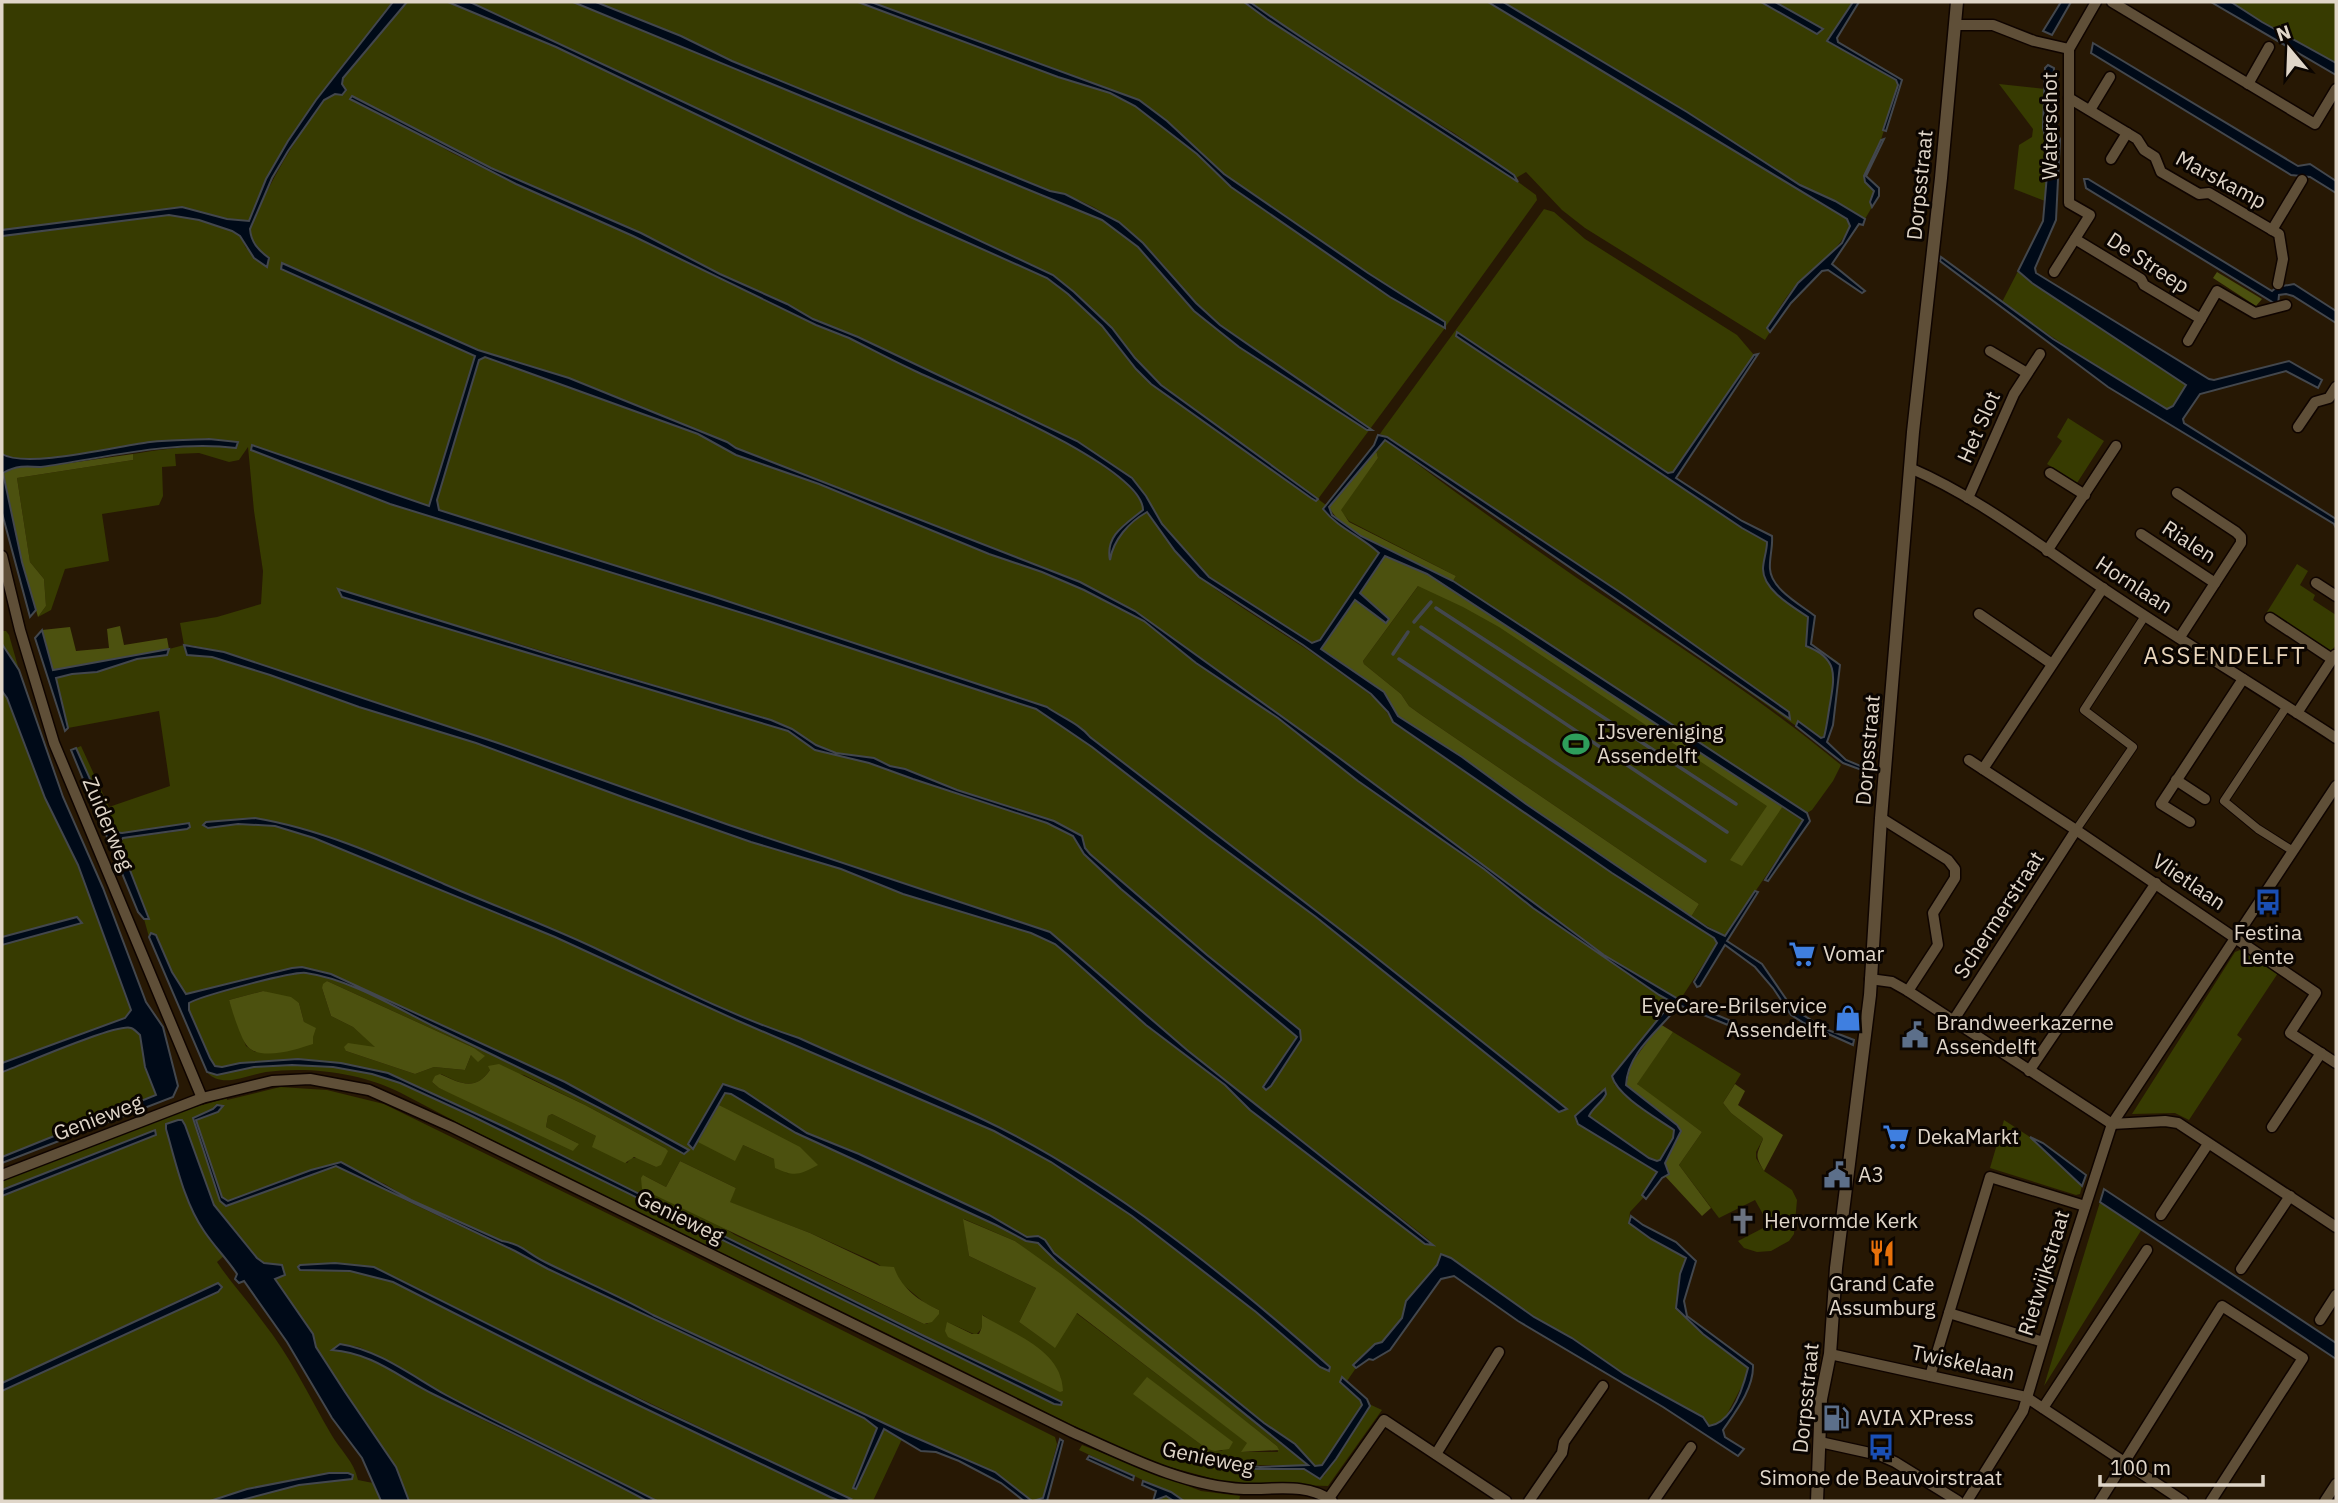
<svg xmlns="http://www.w3.org/2000/svg" width="2338" height="1503" font-family="'IBM Plex Sans',sans-serif">
<style>
.green{fill:#373b01;fill-rule:evenodd}
.forest{fill:#4c510f}
.water{fill:#000a18;stroke:#43474d;stroke-width:2}
.lines{fill:none;stroke-linecap:round;stroke-linejoin:round}
.stream{stroke:#43474d;stroke-width:3.5}
.pedestrian-casing{stroke:#0f0400;stroke-width:10}
.minor-casing{stroke:#0f0400;stroke-width:13}
.tertiary-casing{stroke:#0f0400;stroke-width:15}
.pedestrian{stroke:#5f4f38;stroke-width:8}
.minor{stroke:#5f4f38;stroke-width:10}
.tertiary{stroke:#5f4f38;stroke-width:12}
.labels{text-anchor:middle;stroke-width:6;stroke-linejoin:round;paint-order:stroke}
.street-label{font-size:21px;fill:#e0d6c9;stroke:#0b0501}
.poi-label{font-size:21px;fill:#e0d6c9;stroke:#0b0501;text-anchor:start}
.quarter-label{font-size:24px;letter-spacing:2px;fill:#e9d5bb;stroke:#0b0501}
</style>
<rect width="100%" height="100%" fill="#271804"/>
<!-- green -->
<g class="green">
<polygon points="2,2 393,2 316,100 288,141 266,179 249,221 227,219 182,207 2,230"/>
<path d="M 407,2 L 448,2 L 556,47 L 908,216 L 1047,278 L 1068,294 L 1102,326 L 1136,369 L 1318,499 L 1161,385 L 1135,358 L 1112,328 L 1074,292 L 1053,275 L 470,2 L 573,2 L 1102,220 L 1138,247 L 1194,311 L 1239,347 L 1367,430 L 1370,430 C 1321,395 1268,363 1220,325 C 1190,301 1170,269 1143,243 C 1119,219 1083,198 1050,191 L 732,61 L 681,36 L 596,2 L 858,2 L 864,4 L 1058,77 L 1110,93 L 1136,106 L 1197,154 L 1231,187 L 1390,297 L 1445,328 L 1318,499 L 1326,505 L 1324,508 L 1385,556 L 1320,648 L 1210,577 L 1162,524 L 1146,496 L 1132,478 L 1077,441 L 858,337 L 813,319 L 787,304 L 720,274 L 641,233 L 491,168 L 353,96 L 452,153 L 516,184 L 632,236 L 816,325 L 849,338 L 1078,448 L 1126,483 L 1141,501 L 1143,510 C 1121,527 1113,528 1110,557 C 1113,539 1131,522 1147,512 C 1167,541 1189,570 1218,591 C 1259,620 1303,645 1343,675 C 1363,689 1382,700 1393,723 L 1612,873 L 1714,938 L 1717,943 L 1680,1000 L 1605,955 L 1334,754 L 1135,611 L 1080,582 L 736,448 L 727,442 L 569,378 L 478,350 L 282,264 L 281,269 L 475,355 L 429,507 L 252,445 L 251,450 L 390,504 L 768,621 L 1036,709 L 1092,747 L 1208,837 L 1316,917 L 1559,1112 L 1566,1109 L 1363,947 L 1090,737 C 1080,724 1061,717 1047,707 L 712,596 L 439,510 L 437,500 L 479,360 L 485,357 L 698,434 L 736,455 L 819,484 L 989,554 L 1042,572 L 1084,590 L 1144,621 L 1196,663 L 1278,718 L 1358,781 L 1484,869 L 1533,908 L 1659,995 L 1673,1002 L 1614,1084 L 1639,1107 L 1674,1130 L 1673,1138 L 1660,1160 L 1657,1161 L 1649,1158 L 1589,1116 L 1601,1090 L 1583,1110 L 1578,1124 L 1657,1172 L 1642,1195 L 1644,1197 L 1630,1212 L 1629,1223 L 1686,1258 L 1680,1274 L 1676,1308 L 1703,1334 L 1748,1368 L 1745,1380 L 1723,1422 L 1709,1426 L 1703,1417 L 1624,1374 L 1573,1338 L 1534,1317 L 1451,1258 L 1441,1254 L 1437,1265 L 1406,1301 L 1402,1318 L 1382,1342 L 1375,1344 L 1354,1365 L 1356,1368 L 1347,1381 L 1342,1378 L 1340,1383 L 1360,1400 L 1362,1405 L 1322,1466 L 1243,1465 L 1245,1470 L 1304,1469 L 1324,1476 L 1369,1404 L 1382,1410 L 1328,1486 L 1229,1483 L 1147,1461 C 1070,1425 995,1386 919,1349 C 746,1264 571,1183 401,1093 C 363,1073 309,1066 266,1072 C 247,1075 221,1089 207,1072 L 217,1075 L 254,1067 L 292,1065 L 333,1067 L 372,1074 L 400,1083 L 472,1116 L 1054,1404 L 1061,1405 L 1062,1402 L 924,1336 L 507,1128 L 388,1073 L 341,1063 L 298,1059 L 240,1063 L 222,1067 L 215,1066 L 210,1058 L 189,1009 L 189,1003 C 200,996 293,971 306,973 C 348,978 395,1007 433,1026 C 518,1066 602,1106 683,1154 L 689,1150 L 565,1082 L 331,974 L 302,967 L 292,968 L 186,994 L 172,972 L 156,935 L 151,933 L 149,937 L 144,919 L 148,919 L 119,842 L 123,838 L 173,832 L 188,824 L 122,833 L 114,832 L 76,748 L 81,746 L 109,807 L 170,786 L 159,711 L 68,728 L 56,678 L 72,674 L 97,672 L 137,659 L 167,655 L 169,649 L 184,645 L 180,623 L 217,617 L 261,604 L 263,571 L 254,511 L 248,447 L 239,460 L 229,462 L 199,453 L 175,454 L 176,466 L 162,467 L 163,496 L 159,505 L 102,514 L 109,561 L 65,569 L 51,610 L 38,617 L 46,606 L 44,579 L 30,562 L 17,478 L 133,460 L 133,454 C 168,448 200,444 236,448 L 238,442 L 209,439 L 40,459 L 13,458 L 2,456 L 2,236 L 169,215 L 199,220 L 232,231 L 240,236 L 246,248 L 269,258 C 258,250 251,242 250,229 C 268,184 292,145 319,106 C 326,96 341,90 343,78 ZM 339,590 L 771,720 L 792,729 L 816,745 L 836,753 L 874,758 L 890,766 L 905,769 L 957,790 L 1054,821 L 1082,836 L 1085,848 L 1090,854 L 1207,955 L 1300,1030 L 1301,1040 L 1283,1065 L 1297,1037 L 1121,889 L 1084,854 L 1073,836 L 1047,823 L 913,779 L 869,763 L 815,750 L 788,731 L 342,597 ZM 190,645 L 224,652 L 498,743 L 729,825 L 1050,932 L 1187,1050 L 1429,1240 L 1432,1245 L 1425,1244 L 1250,1110 L 1225,1085 L 1146,1025 L 1068,955 L 1055,944 L 1031,933 L 903,894 L 841,869 L 751,842 L 628,799 L 476,743 L 359,707 L 270,675 L 212,657 L 187,655 ZM 327,981 L 474,1048 L 484,1056 L 471,1055 L 465,1070 L 434,1067 L 415,1074 L 346,1051 L 376,1047 L 353,1027 L 331,1016 L 322,988 ZM 263,991 L 299,1003 L 304,1022 L 255,1052 L 246,1046 L 229,1000 ZM 490,1070 L 524,1075 L 585,1105 L 665,1148 L 656,1167 L 637,1158 L 631,1158 L 627,1163 L 596,1136 L 552,1114 L 548,1116 L 546,1127 L 579,1144 L 439,1088 L 432,1082 L 441,1074 C 460,1083 475,1092 490,1070 ZM 719,1105 L 739,1117 L 789,1175 L 774,1159 L 743,1145 ZM 680,1161 L 736,1188 L 729,1202 L 810,1233 L 877,1263 L 926,1304 L 939,1310 L 927,1324 L 924,1324 L 735,1235 L 643,1175 L 666,1187 ZM 964,1219 L 1015,1241 L 1277,1446 L 1278,1452 L 1242,1452 L 1248,1443 L 1076,1313 L 1054,1347 L 1019,1322 L 1036,1288 L 969,1256 ZM 983,1315 L 1055,1368 L 1061,1378 L 947,1322 L 976,1335 L 982,1328 ZM 1134,1394 L 1223,1451 L 1207,1449 Z"/>
<polygon points="871,2 1244,2 1267,19 1517,181 1536,195 1537,200 1446,326 1445,322 1368,273 1224,174 1167,121 1139,100"/>
<path d="M 1250,2 L 1488,2 L 1802,191 L 1847,219 L 1850,226 C 1838,252 1819,262 1799,282 C 1786,295 1777,312 1768,327 L 1770,332 L 1765,340 L 1585,228 L 1562,210 L 1526,172 L 1516,178 L 1454,133 L 1366,80 Z"/>
<polygon points="1503,2 1761,2 1817,34 1822,29 1775,2 1853,2 1835,31 1828,37 1896,80 1898,84 1881,140 1864,176 1865,182 1874,191 1870,202 1872,207 1865,219 1835,201 1800,185 1687,112"/>
<polygon points="2231,2 2336,2 2336,63 2262,22"/>
<polygon points="1999,84 2045,89 2043,128 2050,140 2045,201 2014,189 2019,145 2032,137 2033,129"/>
<path d="M 1544,209 L 1554,212 L 1585,239 L 1737,335 L 1754,355 L 1673,472 L 1669,474 L 1730,514 L 1772,536 C 1775,548 1768,557 1769,569 C 1771,591 1799,605 1814,617 L 1811,644 L 1838,662 C 1836,682 1838,727 1821,738 L 1799,722 L 1796,726 L 1657,626 L 1395,447 C 1454,492 1515,535 1577,578 C 1666,638 1758,696 1841,765 L 1833,781 L 1812,810 L 1807,813 L 1453,581 L 1456,576 L 1349,521 L 1340,510 L 1378,458 L 1376,450 L 1387,437 L 1380,434 L 1382,431 Z"/>
<path d="M 2018,271 L 2032,283 L 2186,385 L 2173,406 L 2167,409 C 2111,375 2055,341 2002,302 Z"/>
<polygon points="2068,418 2104,441 2077,483 2047,464 2062,441 2057,437"/>
<polygon points="2297,564 2308,571 2300,585 2315,595 2313,600 2336,615 2336,645 2331,651 2267,612"/>
<polygon points="1427,574 1803,821 1725,936 1691,917 1699,904 1420,714 1409,706 1401,694 1364,664 1363,661"/>
<polygon points="2,631 6,631 9,635 19,670 2,644"/>
<polygon points="2,691 7,698 56,821 78,865 131,1010 125,1018 2,1063 2,945 81,923 77,917 2,937"/>
<polygon points="2240,950 2278,973 2237,1035 2242,1039 2189,1120 2175,1113 2132,1114 2235,952"/>
<polygon points="119,1028 131,1028 140,1035 145,1067 156,1095 2,1157 2,1072 87,1038"/>
<polygon points="1673,1032 1741,1074 1723,1103 1731,1113 1762,1137 1763,1139 1756,1152 1756,1158 1764,1171 1792,1190 1797,1200 1794,1234 1789,1241 1771,1251 1757,1252 1744,1248 1738,1241 1769,1225 1755,1200 1719,1218 1679,1165 1702,1132 1638,1086 1637,1083"/>
<path d="M 280,1087 L 327,1090 L 384,1104 L 676,1247 L 1055,1437 L 1057,1444 L 1043,1499 L 1032,1501 L 995,1472 L 905,1433 L 653,1315 C 618,1295 581,1280 545,1262 C 528,1254 522,1244 502,1241 L 411,1200 L 385,1184 L 360,1174 L 341,1162 L 228,1201 L 222,1197 L 196,1120 L 213,1109 L 193,1118 L 220,1200 L 226,1206 L 336,1166 C 359,1175 381,1187 403,1199 C 451,1223 501,1243 548,1269 L 864,1418 L 877,1428 L 853,1487 L 884,1428 L 902,1439 L 873,1501 L 848,1501 L 850,1499 L 501,1332 L 374,1267 L 300,1265 L 313,1271 L 350,1271 L 393,1282 L 592,1383 L 840,1501 L 657,1501 L 446,1395 L 387,1360 L 359,1347 L 340,1344 L 333,1350 C 371,1354 398,1376 430,1393 C 502,1431 576,1463 647,1501 L 409,1501 L 396,1467 L 345,1392 L 316,1347 L 313,1334 L 275,1279 L 285,1275 L 282,1265 L 264,1263 L 257,1258 L 215,1207 L 182,1120 L 166,1129 L 192,1208 L 204,1232 L 225,1255 L 217,1262 C 231,1283 248,1301 263,1322 C 290,1356 309,1396 331,1434 C 340,1450 354,1461 358,1480 L 373,1483 L 381,1501 L 238,1501 L 299,1485 L 352,1479 L 353,1475 L 348,1473 L 329,1473 L 247,1489 L 210,1501 L 2,1501 L 2,1391 L 221,1290 L 218,1283 L 196,1292 L 2,1383 L 2,1196 L 134,1144 L 154,1131 L 2,1190 L 2,1180 L 192,1108 L 227,1098 L 227,1100 Z"/>
<polygon points="2004,1120 2030,1137 2082,1186 2080,1194 2076,1195 1990,1168"/>
<polygon points="2100,1202 2142,1229 2044,1386"/>
<polygon points="1082,1445 1201,1491 1240,1496 1239,1501 1159,1501 1166,1491 1079,1450"/>
</g>
<!-- forest -->
<g class="forest">
<polygon points="2217,272 2262,299 2256,306 2213,278"/>
<path d="M 1376,450 L 1378,458 L 1341,510 L 1349,522 L 1456,576 L 1453,581 C 1424,567 1341,534 1329,507 Z"/>
<path d="M 133,454 L 133,460 L 17,478 L 30,562 L 44,579 L 46,606 L 38,617 L 22,562 L 3,474 C 16,465 27,466 42,467 Z"/>
<polygon points="1385,556 1427,574 1783,806 1742,866 1730,860 1767,806 1499,627 1463,607 1418,586 1363,661 1364,664 1401,694 1409,706 1420,714 1699,904 1691,917 1526,804 1462,757 1398,716 1384,692 1320,648 1355,600 1385,623 1389,619 1359,593"/>
<polygon points="120,626 124,645 167,638 169,649 53,670 42,630 70,627 76,651 109,648 107,629"/>
<polygon points="327,981 474,1048 485,1056 478,1062 471,1055 465,1070 434,1067 415,1074 346,1051 344,1047 348,1043 375,1047 353,1027 331,1016 322,988 323,984"/>
<path d="M 263,991 L 291,997 L 299,1003 L 304,1022 L 316,1028 L 313,1037 L 313,1044 C 298,1049 262,1061 248,1047 C 241,1040 232,1010 229,1000 Z"/>
<polygon points="1660,1024 1673,1032 1637,1084 1702,1132 1679,1165 1711,1208 1702,1216 1665,1176 1669,1174 1665,1163 1681,1131 1677,1125 1626,1085 1631,1064"/>
<path d="M 499,1064 L 585,1105 L 665,1148 L 668,1151 L 661,1165 L 656,1167 L 634,1157 L 625,1163 L 592,1147 L 596,1136 L 552,1114 L 548,1116 L 546,1127 L 579,1144 L 573,1151 L 439,1088 L 432,1082 L 435,1076 L 440,1074 C 460,1083 475,1092 490,1070 L 488,1066 Z"/>
<path d="M 1735,1084 L 1745,1091 L 1738,1105 L 1783,1135 L 1764,1171 C 1755,1155 1756,1156 1763,1139 L 1762,1137 L 1731,1113 L 1723,1103 Z"/>
<path d="M 719,1105 L 800,1147 L 818,1165 C 799,1175 795,1177 775,1168 L 774,1159 L 743,1145 L 735,1161 L 698,1142 Z"/>
<path d="M 680,1161 L 736,1188 L 730,1202 L 810,1233 L 880,1266 L 894,1267 C 901,1288 919,1301 939,1310 L 939,1314 L 932,1322 L 924,1324 L 642,1189 L 641,1178 L 643,1175 L 666,1187 Z"/>
<polygon points="963,1219 1015,1241 1061,1274 1277,1446 1279,1450 1241,1452 1247,1443 1077,1313 1055,1348 1019,1322 1036,1288 969,1256"/>
<path d="M 982,1315 C 1012,1334 1062,1349 1063,1391 L 1060,1392 L 948,1337 L 945,1331 L 947,1322 L 972,1334 L 979,1334 L 982,1327 Z"/>
<polygon points="1147,1377 1233,1442 1229,1449 1215,1451 1207,1449 1133,1394"/>
</g>
<!-- water -->
<g class="water">
<path d="M 393,2 L 407,2 L 343,78 L 342,84 L 346,90 L 342,95 L 335,94 L 324,100 L 288,151 L 272,178 L 250,229 C 251,242 258,250 269,258 L 267,267 L 254,258 L 240,236 L 232,231 L 199,220 L 169,215 L 2,236 L 2,230 L 182,207 L 227,219 L 249,221 L 266,179 L 288,141 L 316,100 Z"/>
<polygon points="448,2 470,2 1053,275 1074,292 1112,328 1135,358 1161,385 1318,499 1316,501 1311,498 1151,384 1136,369 1102,326 1068,294 1047,278 908,216 556,47"/>
<polygon points="573,2 596,2 681,36 732,61 1050,191 1065,194 1119,222 1143,243 1196,303 1220,325 1372,430 1367,430 1239,347 1194,311 1138,247 1102,220"/>
<polygon points="858,2 871,2 1139,100 1167,121 1224,174 1368,273 1445,322 1445,328 1390,297 1231,187 1197,154 1135,106 1110,93 1058,77"/>
<path d="M 1244,2 L 1250,2 C 1336,64 1428,115 1514,175 L 1518,182 L 1267,19 Z"/>
<polygon points="1488,2 1503,2 1687,112 1800,185 1835,201 1865,219 1863,225 1859,224 1832,264 1865,291 1862,293 1828,270 1822,271 1791,303 1770,332 1767,328 1798,283 1842,243 1850,226 1847,219"/>
<polygon points="1761,2 1775,2 1823,29 1817,34"/>
<polygon points="1853,2 1859,2 1837,38 1838,42 1902,80 1886,131 1883,130 1898,85 1896,80 1827,41"/>
<polygon points="2061,2 2071,2 2052,35 2043,31"/>
<polygon points="2211,2 2231,2 2262,22 2336,63 2336,75"/>
<polygon points="2093,43 2298,166 2310,164 2336,181 2336,193 2310,177 2291,175 2091,53"/>
<polygon points="2048,65 2054,68 2051,120 2060,139 2056,220 2035,268 2036,273 2209,379 2214,380 2289,361 2322,380 2318,388 2286,371 2200,394 2183,419 2184,423 2336,519 2336,528 2334,524 2108,387 1940,261 1941,257 2053,339 2167,409 2173,406 2186,385 2032,283 2018,271 2043,221 2050,140 2045,136 2043,128 2045,68"/>
<path d="M 352,96 L 491,168 L 641,233 L 720,274 L 787,304 L 813,319 L 858,337 L 1077,441 L 1132,478 L 1146,496 L 1162,524 L 1209,577 L 1312,643 L 1320,640 L 1379,553 C 1361,536 1339,529 1323,509 L 1374,445 L 1378,435 L 1387,437 L 1621,593 L 1789,712 L 1790,719 L 1385,440 L 1329,507 L 1332,515 L 1361,536 L 1453,581 L 1807,813 L 1810,821 L 1768,881 L 1765,880 L 1803,820 L 1427,574 L 1385,556 L 1360,593 L 1389,619 L 1386,623 L 1355,600 L 1321,649 L 1384,692 L 1398,716 L 1462,757 L 1526,804 L 1708,928 L 1725,936 L 1755,891 L 1758,892 L 1727,941 L 1762,964 L 1793,1009 L 1828,1030 L 1854,1040 L 1853,1045 L 1804,1023 L 1791,1015 L 1773,988 L 1755,967 L 1725,945 L 1700,986 L 1697,987 L 1694,982 L 1717,943 L 1714,938 L 1612,873 L 1393,722 L 1388,712 L 1371,694 L 1303,645 L 1199,577 L 1175,551 L 1147,512 C 1129,522 1113,540 1110,560 C 1105,535 1126,524 1143,510 C 1143,466 955,390 915,371 C 893,361 871,349 849,338 L 816,325 L 633,236 L 516,184 L 350,99 Z"/>
<polygon points="1884,139 1866,176 1879,188 1879,196 1872,207 1870,202 1874,191 1865,182 1864,176 1881,140"/>
<polygon points="2084,179 2088,179 2272,291 2277,287 2294,284 2336,311 2336,323 2293,296 2286,294 2279,295 2278,305 2274,303 2086,188"/>
<path d="M 282,263 L 478,350 L 569,378 L 727,442 L 736,448 L 1080,582 L 1135,611 L 1334,754 L 1604,955 L 1680,1000 L 1729,1020 L 1728,1025 L 1679,1005 C 1660,1030 1628,1051 1626,1085 L 1677,1125 L 1681,1131 L 1665,1163 L 1669,1174 L 1662,1178 L 1646,1199 L 1642,1195 L 1657,1172 L 1578,1124 L 1575,1116 L 1605,1089 L 1606,1094 C 1602,1103 1593,1107 1589,1116 L 1649,1158 L 1657,1161 L 1660,1160 L 1673,1138 L 1674,1130 C 1657,1118 1617,1096 1612,1076 L 1672,1002 L 1659,995 L 1533,908 L 1484,869 L 1358,781 L 1278,718 L 1196,663 L 1144,621 L 1084,590 L 1042,572 L 989,554 L 819,484 L 736,455 L 698,434 L 485,357 L 479,360 L 437,500 L 439,510 L 712,596 L 1047,707 C 1061,717 1080,724 1090,737 L 1363,947 L 1567,1109 L 1559,1112 L 1316,917 L 1208,837 L 1092,747 L 1036,709 L 768,621 L 390,504 L 251,450 L 252,445 L 429,506 L 475,356 L 281,269 Z"/>
<path d="M 1457,332 L 1668,473 L 1673,472 L 1754,355 L 1758,354 L 1676,478 L 1742,521 L 1772,536 C 1773,547 1769,559 1770,569 C 1771,589 1801,605 1815,616 L 1811,644 L 1840,665 L 1833,725 L 1827,742 L 1846,760 L 1868,769 L 1867,772 L 1843,763 L 1796,726 L 1798,721 L 1821,738 L 1824,737 C 1827,726 1828,715 1830,704 C 1835,675 1838,658 1806,646 L 1808,617 C 1793,607 1763,590 1763,569 C 1763,561 1767,551 1767,542 L 1742,528 L 1456,336 Z"/>
<path d="M 209,439 L 238,442 L 236,448 C 172,440 105,458 41,467 C 27,466 16,465 3,473 L 22,562 L 36,610 L 30,617 L 2,513 L 2,454 C 26,469 118,446 150,442 C 169,440 189,440 209,439 Z"/>
<polygon points="338,589 557,657 771,720 792,729 816,745 836,753 874,758 890,766 905,769 957,790 1054,821 1082,836 1085,848 1090,854 1207,955 1300,1030 1301,1040 1271,1086 1266,1090 1263,1087 1297,1037 1121,889 1084,854 1073,836 1047,823 913,779 869,763 815,750 788,731 342,597"/>
<polygon points="42,630 53,670 169,649 167,655 137,659 97,672 72,674 56,678 68,728 65,731 35,638"/>
<path d="M 2,644 L 19,670 L 63,797 L 103,888 L 146,1002 L 163,1027 L 178,1086 L 173,1097 L 2,1163 L 2,1157 L 156,1095 L 145,1067 L 140,1035 C 137,1032 134,1029 131,1028 C 117,1023 22,1065 2,1072 L 2,1063 L 125,1018 L 131,1010 L 78,865 L 45,798 L 7,698 L 2,691 Z"/>
<polygon points="184,645 224,652 498,743 729,825 1050,932 1187,1050 1433,1245 1425,1244 1250,1110 1225,1085 1146,1025 1068,955 1055,944 1031,933 903,894 841,869 751,842 628,799 476,743 359,707 270,675 212,657 187,655"/>
<polygon points="76,748 114,832 122,833 189,823 190,827 187,829 123,838 119,842 149,919 144,919 138,912 71,750"/>
<path d="M 255,818 C 321,829 383,857 444,884 C 495,906 546,925 595,948 C 663,980 728,1015 799,1038 C 860,1066 923,1091 984,1120 C 1108,1179 1227,1276 1330,1367 L 1329,1371 L 1320,1367 L 1256,1312 L 1132,1216 L 1051,1162 L 994,1131 L 736,1020 L 555,937 L 314,838 L 275,826 L 238,824 L 208,828 L 203,825 L 206,822 Z"/>
<polygon points="77,917 82,923 2,945 2,937"/>
<path d="M 151,933 L 156,935 L 172,972 L 186,994 L 292,968 L 302,967 L 331,974 L 565,1082 L 689,1150 L 684,1154 C 602,1107 518,1067 433,1026 C 395,1007 349,979 306,973 C 293,971 201,996 189,1003 L 189,1010 L 210,1058 L 215,1066 L 222,1067 L 240,1063 L 298,1059 L 341,1063 L 388,1073 L 507,1128 L 924,1336 L 1062,1402 L 1061,1405 L 1054,1404 L 472,1116 L 400,1083 L 372,1074 L 333,1067 L 292,1065 L 254,1067 L 217,1075 L 207,1072 L 149,937 Z"/>
<polygon points="723,1084 744,1091 807,1133 859,1154 989,1215 1027,1237 1038,1236 1045,1240 1054,1253 1264,1423 1295,1444 1315,1466 1322,1465 1362,1405 1360,1400 1340,1382 1342,1377 1367,1399 1370,1406 1336,1459 1320,1479 1304,1469 1245,1469 1243,1465 1260,1467 1308,1465 1057,1262 1038,1243 1026,1241 996,1225 796,1133 731,1094 725,1093 693,1149 688,1144"/>
<path d="M 217,1105 L 223,1106 L 218,1112 L 196,1120 L 222,1197 L 228,1201 L 311,1170 L 341,1162 L 411,1200 L 502,1241 C 522,1244 528,1254 545,1262 C 581,1280 618,1295 653,1315 L 905,1433 L 995,1472 L 1032,1501 L 1024,1501 L 1001,1483 L 959,1461 L 936,1452 L 921,1451 L 884,1429 L 856,1489 L 853,1488 L 877,1428 L 864,1418 L 548,1269 L 515,1251 L 336,1166 L 226,1206 L 220,1201 L 193,1118 L 213,1109 Z"/>
<path d="M 178,1120 L 182,1120 L 185,1125 L 214,1205 L 257,1258 L 264,1263 L 282,1265 L 285,1275 L 275,1279 L 313,1334 L 316,1347 L 345,1392 L 396,1467 L 409,1501 L 381,1501 L 362,1458 L 332,1418 L 287,1342 L 244,1281 L 239,1283 L 235,1279 L 237,1274 C 227,1259 214,1246 204,1231 C 184,1202 176,1163 166,1129 L 166,1124 Z"/>
<polygon points="155,1130 156,1135 2,1196 2,1190"/>
<polygon points="2030,1137 2043,1143 2086,1175 2082,1186"/>
<polygon points="2104,1189 2336,1343 2336,1359 2100,1202"/>
<path d="M 1631,1216 L 1643,1225 L 1676,1242 L 1696,1261 L 1684,1301 L 1687,1316 L 1753,1365 C 1754,1388 1736,1411 1723,1430 L 1725,1437 L 1744,1449 L 1738,1456 L 1663,1407 L 1518,1321 L 1454,1276 L 1441,1279 L 1390,1350 L 1373,1360 L 1369,1359 L 1356,1368 L 1353,1365 L 1375,1344 L 1382,1342 L 1402,1318 L 1406,1301 L 1437,1265 L 1441,1254 L 1451,1258 L 1534,1317 L 1572,1338 L 1624,1374 L 1703,1417 L 1709,1426 C 1732,1423 1743,1388 1748,1368 L 1703,1334 L 1676,1308 L 1680,1274 L 1686,1258 L 1651,1239 L 1629,1223 Z"/>
<polygon points="335,1263 374,1267 650,1405 851,1499 848,1501 840,1501 830,1497 592,1383 393,1282 350,1271 300,1270 298,1267 300,1265"/>
<polygon points="218,1283 222,1287 218,1292 2,1391 2,1383"/>
<path d="M 340,1344 C 379,1350 412,1376 446,1395 C 515,1432 587,1465 657,1501 L 647,1501 C 578,1464 506,1430 435,1395 C 400,1378 373,1353 332,1350 Z"/>
<polygon points="1060,1439 1063,1441 1047,1501 1033,1501 1043,1498"/>
<polygon points="1089,1456 1134,1476 1133,1480 1087,1459"/>
<polygon points="329,1473 348,1473 353,1475 352,1479 299,1485 238,1501 210,1501 247,1489"/>
<polygon points="1143,1481 1171,1492 1184,1501 1174,1501 1166,1496 1153,1501 1156,1491 1142,1485"/>
</g>
<g class="lines">
<!-- stream -->
<g class="stream">
<polyline points="1436,608 1736,804"/>
<polyline points="1414,622 1431,602"/>
<polyline points="1421,627 1727,832"/>
<polyline points="1393,654 1408,632"/>
<polyline points="1399,659 1705,861"/>
</g>
<!-- pedestrian casing -->
<g class="pedestrian-casing">
<g id="pedestrian">
<polyline points="2287,706 2224,801 2258,829 2293,851"/>
<polyline points="2076,830 2133,747 2084,710 2145,616"/>
</g>
</g>
<!-- minor casing -->
<g class="minor-casing">
<g id="minor">
<polyline points="2112,2 2315,124 2336,89"/>
<polyline points="1955,25 1993,25 2034,41 2069,49"/>
<polyline points="2248,84 2269,47"/>
<polyline points="2069,98 2137,139 2144,150 2155,157 2161,172 2199,194 2209,193 2279,234 2283,259 2278,284"/>
<polyline points="2090,110 2110,77"/>
<polyline points="2111,159 2127,133"/>
<polyline points="2272,230 2302,180"/>
<polyline points="2075,239 2141,279 2144,285 2201,319"/>
<polyline points="2054,272 2090,215 2069,203 2069,49 2096,2"/>
<polyline points="2188,341 2217,291 2255,313 2286,305"/>
<polyline points="1990,351 2027,373"/>
<polyline points="2298,427 2315,402 2329,398 2336,387"/>
<path d="M 1910,468 C 1980,498 2041,547 2104,589 C 2180,640 2259,688 2336,738"/>
<polyline points="2050,473 2085,495"/>
<polyline points="2177,493 2236,532 2241,537 2241,543 2180,637"/>
<polyline points="1968,498 2014,394 2040,354"/>
<polyline points="2141,534 2215,583"/>
<polyline points="2047,551 2116,446"/>
<polyline points="2,556 20,630 54,743 202,1098"/>
<polyline points="2316,583 2336,596"/>
<polyline points="1979,614 2052,664"/>
<polyline points="2270,618 2332,659"/>
<polyline points="2297,713 2335,655"/>
<polyline points="1969,760 2076,830 2316,993 2290,1033 2336,1063"/>
<polyline points="1983,769 2103,588"/>
<polyline points="2176,780 2205,799"/>
<polyline points="1881,818 1948,860 1955,869 1955,878 1933,913 1938,945 1908,991"/>
<polyline points="2190,822 2161,804 2243,679"/>
<polyline points="1870,979 1892,982 1908,991 2112,1124 2165,1121 2178,1123 2336,1227"/>
<polyline points="1953,1021 2076,830"/>
<polyline points="2029,1071 2156,883"/>
<polyline points="2272,1127 2321,1053"/>
<path d="M 2,1175 L 202,1098 L 272,1081 L 310,1079 L 369,1090 L 452,1127 L 1072,1432 C 1126,1456 1183,1486 1244,1489 C 1273,1490 1306,1482 1332,1501"/>
<polyline points="2161,1215 2208,1144"/>
<polyline points="2241,1269 2290,1196"/>
<polyline points="1949,1313 2043,1342"/>
<polyline points="2320,1320 2336,1295"/>
<polyline points="1830,1354 2026,1397 2183,1501"/>
<polyline points="1930,1376 1990,1177 2085,1206"/>
<polyline points="2043,1408 2147,1250"/>
<polyline points="1820,1442 1879,1455 1895,1462 1958,1501"/>
<polyline points="1436,1454 1499,1352"/>
<polyline points="1329,1498 1384,1420 1506,1501"/>
<polyline points="1529,1501 1562,1453 1564,1442 1603,1386"/>
<polyline points="1654,1501 1691,1447"/>
<polyline points="1967,1501 2023,1411 2069,1257 2112,1124 2336,786"/>
<polyline points="2100,1501 2222,1306 2303,1358 2211,1501"/>
<polyline points="2325,1501 2336,1484"/>
</g>
</g>
<!-- tertiary casing -->
<g class="tertiary-casing">
<polyline id="tertiary" points="1817,1501 1821,1399 1830,1354 1836,1268 1870,995 1881,818 1913,432 1941,178 1957,2"/>
</g>
<!-- pedestrian -->
<use href="#pedestrian" class="pedestrian"/>
<!-- minor -->
<use href="#minor" class="minor"/>
<!-- tertiary -->
<use href="#tertiary" class="tertiary"/>
</g>
<!-- icons -->
<defs>
<g id="stadium-bare" transform="scale(2.1)"><path d="M0-5a6.5 5 0 1 0 0 10a6.5 5 0 1 0 0-10ZM-3.5-1.8h7v3.6h-7Z" fill="#2e9e5b" stroke="#0b0501" stroke-width="2.5" paint-order="stroke"/></g>
<g id="bus-bare" transform="scale(2.1)"><path d="M-5-6H5V4H4V6H2V4H-2V6H-4V4H-5ZM-3.5-4V0h7V-4ZM-3.5 1.2v1.5H-2V1.2ZM2 1.2v1.5H3.5V1.2Z" fill="#1a4fb4" stroke="#0b0501" stroke-width="2.5" paint-order="stroke"/></g>
<g id="supermarket-bare" transform="scale(2.1)"><path d="M-6-5.5h2.5l.6 2H6L4.5 2H-2.5L-4.4-4H-6ZM-1.5 3.2a1.3 1.3 0 1 0 .1 0ZM3 3.2a1.3 1.3 0 1 0 .1 0Z" fill="#3f7fe0" stroke="#0b0501" stroke-width="2.5" paint-order="stroke"/></g>
<g id="shop-bare" transform="scale(2.1)"><path d="M-5-2.5h2.3a2.7 3.5 0 0 1 5.4 0H5L5.5 6h-11ZM-1.5-2.5h3a1.5 2.3 0 0 0-3 0Z" fill="#3f7fe0" stroke="#0b0501" stroke-width="2.5" paint-order="stroke"/></g>
<g id="civic-bare" transform="scale(2.1)"><path d="M-.6-6.5H3V-4.5H.6V-3L4-1V1h2V6H-6V1h2V-1L-.6-3ZM-1.2 2.5V6h2.4V2.5Z" fill="#5c6f8a" stroke="#0b0501" stroke-width="2.5" paint-order="stroke"/></g>
<g id="church-bare" transform="scale(2.1)"><path d="M-1.2-6h2.4v3.5h3.3v2.4h-3.3V6h-2.4V-.1h-3.3v-2.4h3.3Z" fill="#6b7280" stroke="#0b0501" stroke-width="2.5" paint-order="stroke"/></g>
<g id="restaurant-bare" transform="scale(2.1)"><path d="M-5-6h1v4h1v-4h1v4h1v-4h1v5L-1.5 .5V6h-2V.5L-5-1ZM5-6V6H3V1.5H1.5Q1.5-4 5-6Z" fill="#e8710a" stroke="#0b0501" stroke-width="2.5" paint-order="stroke"/></g>
<g id="fuel-bare" transform="scale(2.1)"><path d="M-5.5-6h7V0h2V4h1.3V-2.5L3-4.5l.8-.8L6-3V5H2.5V1h-1V6h-7ZM-4.2-4.7v3.2H.2V-4.7Z" fill="#5c6f8a" stroke="#0b0501" stroke-width="2.5" paint-order="stroke"/></g>
</defs>
<g fill-rule="evenodd">
<use href="#stadium-bare" x="1576" y="744"/>
<use href="#bus-bare" x="2268" y="902"/>
<use href="#supermarket-bare" x="1802" y="954"/>
<use href="#shop-bare" x="1848" y="1018"/>
<use href="#civic-bare" x="1915" y="1035"/>
<use href="#supermarket-bare" x="1896" y="1137"/>
<use href="#civic-bare" x="1837" y="1175"/>
<use href="#church-bare" x="1743" y="1221"/>
<use href="#restaurant-bare" x="1882" y="1253"/>
<use href="#fuel-bare" x="1836" y="1418"/>
<use href="#bus-bare" x="1881" y="1447"/>
</g>
<g class="labels">
<!-- street labels -->
<g class="street-label">
<text transform="translate(2050 126) rotate(-90)" y="7">Waterschot</text>
<text transform="translate(2221 180) rotate(28)" y="7">Marskamp</text>
<text transform="translate(1920 185) rotate(-84)" y="7">Dorpsstraat</text>
<text transform="translate(2148 263) rotate(33)" y="7">De Streep</text>
<text transform="translate(1979 427) rotate(-66)" y="7">Het Slot</text>
<text transform="translate(2189 542) rotate(33)" y="7">Rialen</text>
<text transform="translate(2134 585) rotate(33)" y="7">Hornlaan</text>
<text transform="translate(1868 750) rotate(-85)" y="7">Dorpsstraat</text>
<text transform="translate(108 824) rotate(67)" y="7">Zuiderweg</text>
<text transform="translate(2189 882) rotate(34)" y="7">Vlietlaan</text>
<text transform="translate(1999 915) rotate(-57)" y="7">Schermerstraat</text>
<text transform="translate(98 1118) rotate(-21)" y="7">Genieweg</text>
<text transform="translate(680 1217) rotate(26)" y="7">Genieweg</text>
<text transform="translate(2044 1273) rotate(-73)" y="7">Rietwijkstraat</text>
<text transform="translate(1963 1363) rotate(12)" y="7">Twiskelaan</text>
<text transform="translate(1806 1398) rotate(-84)" y="7">Dorpsstraat</text>
<text transform="translate(1208 1458) rotate(12)" y="7">Genieweg</text>
</g>
<!-- poi labels -->
<g class="poi-label">
<text x="1597" y="739">IJsvereniging<tspan x="1597" dy="24">Assendelft</tspan></text>
<text x="2268" y="940" text-anchor="middle">Festina<tspan x="2268" dy="24">Lente</tspan></text>
<text x="1823" y="961">Vomar</text>
<text x="1827" y="1013" text-anchor="end">EyeCare-Brilservice<tspan x="1827" dy="24">Assendelft</tspan></text>
<text x="1936" y="1030">Brandweerkazerne<tspan x="1936" dy="24">Assendelft</tspan></text>
<text x="1917" y="1144">DekaMarkt</text>
<text x="1858" y="1182">A3</text>
<text x="1764" y="1228">Hervormde Kerk</text>
<text x="1882" y="1291" text-anchor="middle">Grand Cafe<tspan x="1882" dy="24">Assumburg</tspan></text>
<text x="1857" y="1425">AVIA XPress</text>
<text x="1881" y="1485" text-anchor="middle">Simone de Beauvoirstraat</text>
</g>
<!-- quarter labels -->
<g class="quarter-label">
<text x="2225" y="664">ASSENDELFT</text>
</g>
</g>
<!-- border -->
<rect width="2338" height="1503" fill="none" stroke="#e0d6c9" stroke-width="7"/>
<!-- north arrow -->
<g transform="translate(2289 49) rotate(341)" stroke="#0b0501" stroke-width="5" paint-order="stroke">
<path d="M0-5L12 26L0 18L-12 26Z" fill="#e0d6c9"/>
<text y="-10" font-size="19" font-weight="bold" text-anchor="middle" fill="#e0d6c9">N</text>
</g>
<!-- scale -->
<path d="M2100 1475v10h163v-10" fill="none" stroke="#e0d6c9" stroke-width="3.5"/>
<text x="2110" y="1475" font-size="21" fill="#e0d6c9" stroke="#0b0501" stroke-width="5" paint-order="stroke">100 m</text>
</svg>
